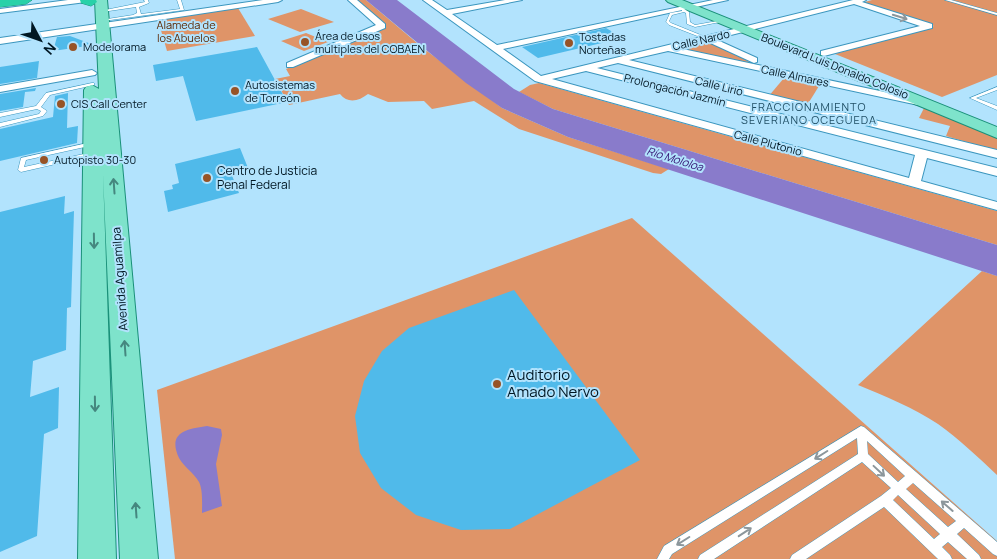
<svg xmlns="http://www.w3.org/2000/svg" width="997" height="559" font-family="Manrope,sans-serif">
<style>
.green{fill:#df9468}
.water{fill:#897bcb}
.building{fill:#50baea}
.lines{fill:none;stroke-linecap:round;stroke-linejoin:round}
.lane-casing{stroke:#3b96be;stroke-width:1}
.street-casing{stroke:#3b96be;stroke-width:2}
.primary-casing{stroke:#1a9079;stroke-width:2}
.highway-casing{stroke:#1a9079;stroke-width:1}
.lane{fill:#fff;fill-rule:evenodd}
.street{fill:#fff;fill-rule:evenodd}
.primary{fill:#7ee3cb;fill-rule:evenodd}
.highway{fill:#28d1a8;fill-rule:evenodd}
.oneway{stroke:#8c979c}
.oneway2{stroke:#45877f}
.poi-dot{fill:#975326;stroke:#b2e3fd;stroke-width:2}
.labels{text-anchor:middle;stroke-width:4;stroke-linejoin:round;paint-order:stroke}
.far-park-label{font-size:11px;fill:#5b2700;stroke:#b2e3fd}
.far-poi-label{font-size:11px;fill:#001723;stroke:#b2e3fd;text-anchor:start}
.far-street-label{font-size:11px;fill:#001723;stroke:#b2e3fd}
.far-neighbourhood-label{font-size:11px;letter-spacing:1px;fill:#1f4e64;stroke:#b2e3fd}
.far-water-label{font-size:11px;font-style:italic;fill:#341272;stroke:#b2e3fd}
.poi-label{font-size:12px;fill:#001723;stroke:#b2e3fd;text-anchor:start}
.street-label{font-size:12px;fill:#001723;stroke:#b2e3fd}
.near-poi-label{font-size:15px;fill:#001723;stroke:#b2e3fd;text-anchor:start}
</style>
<rect width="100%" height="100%" fill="#b2e3fd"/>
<!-- green -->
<g class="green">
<path d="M 352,0 L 366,0 L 423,48 L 502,108 L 568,137 L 669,169 L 661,174 L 653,173 L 519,129 L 474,101 L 432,109 L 424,101 L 388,102 L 368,94 C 359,101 348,104 340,94 L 289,105 L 275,79 L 290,76 L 286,69 L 383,27 Z"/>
<polygon points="872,0 997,0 997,75 942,97 835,54 934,26 861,3"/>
<polygon points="238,8 255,36 167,51 158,20"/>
<polygon points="301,9 334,22 300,32 268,19"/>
<polygon points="306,33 328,42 304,51 281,41"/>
<polygon points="705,40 762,68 678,49"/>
<polygon points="784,78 819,86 806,107 768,97"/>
<polygon points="539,83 997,211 997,245 553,109 519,92 530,85"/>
<polygon points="924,108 938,112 997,136 997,151 946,136 950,126 919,118"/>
<polygon points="632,218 997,541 997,559 175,559 157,390"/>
<path d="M 982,271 L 997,276 L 997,475 C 978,457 959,439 938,424 C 914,408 885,396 858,385 Z"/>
</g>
<!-- water -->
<g class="water">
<polygon points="366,0 397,0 514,89 553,109 997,245 997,276 568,137 502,108 466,83"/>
<path d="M 207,426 L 221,429 L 222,435 L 216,464 L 222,506 L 202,513 C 202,504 203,490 199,482 C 194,473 184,467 179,458 C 167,432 187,429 207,426 Z"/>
</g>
<!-- building -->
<g class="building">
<polygon points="606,28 623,38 538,58 522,47"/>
<polygon points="70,36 94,45 53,51 57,37"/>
<polygon points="257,47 287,102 196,121 183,76 156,81 153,65"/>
<polygon points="39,61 37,78 0,84 0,67"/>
<polygon points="36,88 35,91 25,92 23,107 0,111 0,94"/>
<polygon points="68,93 67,128 78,126 77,143 0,161 0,129 53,117 55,96"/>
<polygon points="240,148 248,168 231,173 239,193 168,212 164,191 173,189 172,185 179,183 175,164"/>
<polygon points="65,196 64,214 74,211 71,307 67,308 66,350 33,361 30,397 59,387 58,428 44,434 37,536 0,552 0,212"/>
<polygon points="514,290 640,460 510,529 461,530 416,515 381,488 360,453 355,416 364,381 382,351 409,328"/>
</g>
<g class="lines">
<!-- lane casing -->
<g class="lane-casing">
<g id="lane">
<polygon points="144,0 148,0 149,3 139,7 141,14 180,9 177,0 181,0 184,10 103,21 101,20 133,15 137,13 136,7 102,12 100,11 145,2"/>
<polygon points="945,0 951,0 997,13 997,15"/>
<polygon points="682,9 684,9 689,12 690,22 695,25 723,20 725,21 695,27 687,24 686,13 684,12 672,15 669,21 671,23 708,38 705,39 669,25 666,22 670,13 682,11"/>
<polygon points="92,83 94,83 94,85 50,95 41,107 47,111 43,116 0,127 0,123 39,114 41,111 37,109 0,117 0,113 36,106 46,93"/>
<polygon points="997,87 997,90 976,98 997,106 997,110 970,98"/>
<polygon points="92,142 95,144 94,145 26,160 24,167 93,152 95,153 95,155 21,172 18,170 21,158"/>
<path d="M 861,426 L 864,427 L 997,542 L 997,556 L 993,554 L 964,528 L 957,534 L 979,555 L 981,559 L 967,559 L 948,542 L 942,547 L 950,555 L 952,559 L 938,559 L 884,507 L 806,559 L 790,559 L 792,555 L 881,496 L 891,488 L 862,462 L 714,559 L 698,559 L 700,555 L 858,454 L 857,438 L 672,554 L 669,559 L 657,559 L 664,546 ZM 867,441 L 905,476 L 898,482 L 868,454 ZM 913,483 L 956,521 L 948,527 L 906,489 ZM 898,495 L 940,534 L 934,539 L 893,500 Z"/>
</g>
</g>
<!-- street casing -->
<g class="street-casing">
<g id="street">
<polygon points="68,0 90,0 86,2 0,13 0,9"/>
<polygon points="263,0 282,0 278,2 0,44 0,38"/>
<polygon points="348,0 357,0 385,24 385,28 293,67 287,67 287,63 376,25"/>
<path d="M 423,0 L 432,0 L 447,10 L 505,0 L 522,0 L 452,14 L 497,45 L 713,0 L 728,0 L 503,49 L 541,76 L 853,0 L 866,0 L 862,2 L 932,24 L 932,28 L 824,56 L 821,55 L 821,51 L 920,26 L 854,4 L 715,39 L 757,58 L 757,62 L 754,63 L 706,41 L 678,48 L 927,101 L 928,103 L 923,106 L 668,51 L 629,60 L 997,150 L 997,158 L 618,63 L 597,68 L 997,168 L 997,176 L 927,158 L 921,181 L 997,202 L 997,210 L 535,81 ZM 586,71 L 915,155 L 909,178 L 552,79 Z"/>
<polygon points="92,70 97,73 95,75 0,92 0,86"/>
</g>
</g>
<!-- primary casing -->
<g class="primary-casing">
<g id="primary">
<polygon points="95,0 107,0 158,559 120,559 103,174 116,559 78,559 84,90 86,87 92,85 99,89"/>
<polygon points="666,0 682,0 997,127 997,138 668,2"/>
</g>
</g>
<!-- highway casing -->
<g class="highway-casing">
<g id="highway">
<polygon points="0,0 32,0 26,4 0,7"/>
<polygon points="80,0 96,0 97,2 91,6 81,3"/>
</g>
</g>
<!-- lane -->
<use href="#lane" class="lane"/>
<!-- street -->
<use href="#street" class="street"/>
<!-- primary -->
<use href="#primary" class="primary"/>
<!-- highway -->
<use href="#highway" class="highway"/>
</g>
<!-- one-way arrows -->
<defs><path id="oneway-shaft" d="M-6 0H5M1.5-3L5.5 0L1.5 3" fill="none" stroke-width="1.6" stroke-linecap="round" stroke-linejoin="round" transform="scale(1.25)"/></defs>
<g class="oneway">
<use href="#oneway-shaft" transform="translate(900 17) rotate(17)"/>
<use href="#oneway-shaft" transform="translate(821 455) rotate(148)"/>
<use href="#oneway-shaft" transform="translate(879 471) rotate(43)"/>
<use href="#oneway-shaft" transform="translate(947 506) rotate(-139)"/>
<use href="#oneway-shaft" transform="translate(745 532) rotate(-33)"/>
<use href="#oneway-shaft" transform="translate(683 541) rotate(148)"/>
</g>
<g class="oneway2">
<use href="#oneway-shaft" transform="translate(114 186) rotate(-94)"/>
<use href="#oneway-shaft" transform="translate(94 241) rotate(89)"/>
<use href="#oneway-shaft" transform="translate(125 348) rotate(-94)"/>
<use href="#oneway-shaft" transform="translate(95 404) rotate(89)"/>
<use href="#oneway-shaft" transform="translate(136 510) rotate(-94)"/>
</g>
<!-- markers -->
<g class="poi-dot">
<circle cx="305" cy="42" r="5"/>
<circle cx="569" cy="43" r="5"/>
<circle cx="73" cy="47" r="5"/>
<circle cx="235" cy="91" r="5"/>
<circle cx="61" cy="104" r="5"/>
<circle cx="44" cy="160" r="5"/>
<circle cx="207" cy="178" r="5"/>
<circle cx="497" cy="384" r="5"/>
</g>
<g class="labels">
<!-- far-park labels -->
<g class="far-park-label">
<text x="186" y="29">Alameda de<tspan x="186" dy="13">los Abuelos</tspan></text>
</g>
<!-- far-poi labels -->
<g class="far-poi-label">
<text x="315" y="40">Área de usos<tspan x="315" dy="13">multiples del COBAEN</tspan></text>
<text x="579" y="41">Tostadas<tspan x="579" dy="13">Norteñas</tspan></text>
<text x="83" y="51">Modelorama</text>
<text x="245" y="89">Autosistemas<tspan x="245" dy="13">de Torreón</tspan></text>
<text x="71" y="108">CIS Call Center</text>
<text x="54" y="164">Autopisto 30-30</text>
</g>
<!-- far-street labels -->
<g class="far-street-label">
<text transform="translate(701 40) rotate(-13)" y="4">Calle Nardo</text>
<text transform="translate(835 66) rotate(22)" y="4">Boulevard Luis Donaldo Colosio</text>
<text transform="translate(795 76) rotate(12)" y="4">Calle Almares</text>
<text transform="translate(719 86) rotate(14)" y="4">Calle Lirio</text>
<text transform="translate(675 90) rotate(14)" y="4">Prolongación Jazmín</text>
<text transform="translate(768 143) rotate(15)" y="4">Calle Plutonio</text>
</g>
<!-- far-neighbourhood labels -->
<g class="far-neighbourhood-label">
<text x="809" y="111">FRACCIONAMIENTO<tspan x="809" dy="13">SEVERIANO OCEGUEDA</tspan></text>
</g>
<!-- far-water labels -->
<g class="far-water-label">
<text transform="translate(675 159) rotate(17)" y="4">Río Mololoa</text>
</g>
<!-- poi labels -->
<g class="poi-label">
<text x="217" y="175">Centro de Justicia<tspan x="217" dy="14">Penal Federal</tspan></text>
</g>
<!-- street labels -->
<g class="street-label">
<text transform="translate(120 279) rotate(-94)" y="4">Avenida Aguamilpa</text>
</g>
<!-- near-poi labels -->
<g class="near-poi-label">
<text x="507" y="380">Auditorio<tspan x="507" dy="17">Amado Nervo</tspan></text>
</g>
</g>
<!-- north arrow -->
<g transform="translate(40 40) rotate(131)" stroke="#b2e3fd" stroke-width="4" paint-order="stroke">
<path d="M0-4L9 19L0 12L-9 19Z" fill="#001723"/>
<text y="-8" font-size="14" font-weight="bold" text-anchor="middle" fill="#001723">N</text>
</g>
</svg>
